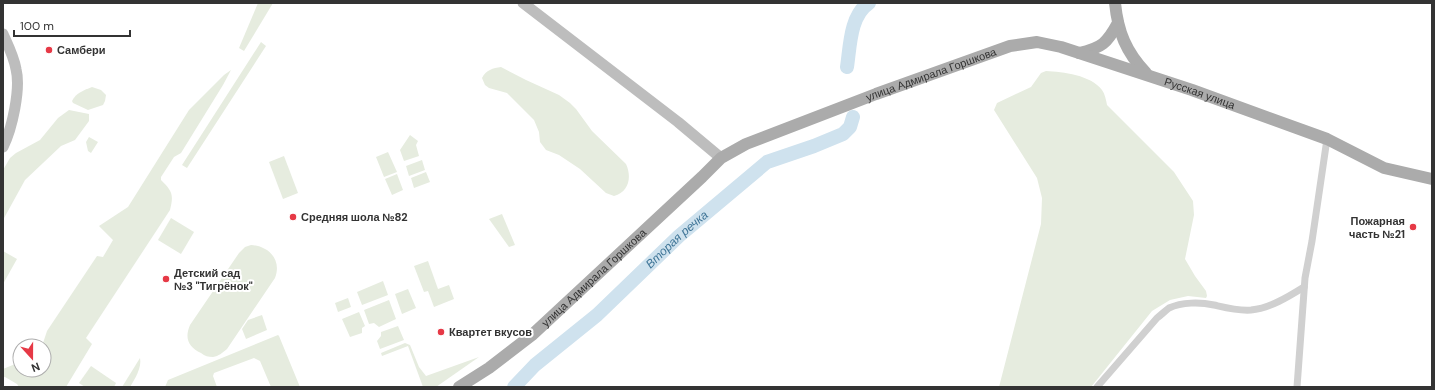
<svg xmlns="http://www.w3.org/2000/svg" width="1435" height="390" font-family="'DM Sans',sans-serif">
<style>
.green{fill:#e6ecdf}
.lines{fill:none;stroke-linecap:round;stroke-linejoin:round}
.river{stroke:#cfe2ee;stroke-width:14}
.street{stroke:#d0d0d0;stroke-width:7}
.secondary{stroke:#bdbdbd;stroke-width:11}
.primary{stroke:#ababab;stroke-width:12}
.poi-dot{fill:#e63946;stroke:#fff;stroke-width:1.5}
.labels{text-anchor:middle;stroke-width:4;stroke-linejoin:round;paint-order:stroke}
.poi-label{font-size:11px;font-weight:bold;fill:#333;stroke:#fff;text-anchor:start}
.street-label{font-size:11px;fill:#333;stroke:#fff}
.water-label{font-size:12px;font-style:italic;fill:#3f7597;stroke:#fff}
</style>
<rect width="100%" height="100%" fill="#fff"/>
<!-- green -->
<g class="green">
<polygon points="258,3 273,3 244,51 239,48"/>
<polygon points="261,42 266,46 187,168 182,165"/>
<path d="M 501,67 L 526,80 L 559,95 L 570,103 L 576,109 L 592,131 L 626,164 C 632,177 629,192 614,196 L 606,193 L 580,169 L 559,155 L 546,150 L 540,142 L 539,132 L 534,120 L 507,93 L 489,88 L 485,85 L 482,78 C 486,70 493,68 501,67 Z"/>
<path d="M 231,70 L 223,85 L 181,153 L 174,157 L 161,177 L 161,180 C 172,191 174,194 170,210 L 86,338 L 92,344 L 66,387 L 19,387 L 17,384 L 5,377 L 3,377 L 3,369 L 20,362 L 20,370 L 44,370 L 44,346 L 42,346 L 47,331 L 97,256 L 103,257 L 113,240 L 99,226 L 128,207 L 189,110 L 224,75 Z"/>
<path d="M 1046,71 C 1063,72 1091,75 1102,90 C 1105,94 1106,100 1107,105 L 1174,172 L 1193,201 L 1194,215 L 1185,259 L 1195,276 L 1206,291 L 1207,296 L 1206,298 L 1188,296 L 1170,300 L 1152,311 L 1091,387 L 999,387 L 1041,224 L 1042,198 L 1037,178 L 994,110 L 997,103 L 1031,87 L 1041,73 Z"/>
<path d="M 92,87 L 101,90 L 106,95 L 105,101 L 103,105 L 88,110 L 73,103 L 72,101 C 76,93 84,90 92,87 Z"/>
<polygon points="69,110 89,114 89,121 75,140 61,146 25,180 3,220 3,170 10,158 16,153 40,140 58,118"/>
<polygon points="410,135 418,141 416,145 419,156 404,161 400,150"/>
<polygon points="89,137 98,142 91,153 88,151 86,142"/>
<polygon points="388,152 397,172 384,177 376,157"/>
<polygon points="284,156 298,193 283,199 269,162"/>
<polygon points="422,160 425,170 409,176 406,166"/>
<polygon points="426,172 430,182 414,188 411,178"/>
<polygon points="397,174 403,190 392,195 385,179"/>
<polygon points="502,214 515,245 509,247 489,219"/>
<polygon points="171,218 194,232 181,254 158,240"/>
<path d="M 251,245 C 269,246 282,260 275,278 L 227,349 C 222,353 219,356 213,357 C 208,357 205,356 201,353 C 189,347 184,339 190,325 L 239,253 L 245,247 Z"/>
<polygon points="3,251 17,259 3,284"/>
<polygon points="428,261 438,289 449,285 454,299 434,307 428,291 424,292 414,266"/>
<polygon points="383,281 388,295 362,305 357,292"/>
<polygon points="408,289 416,308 402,314 395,294"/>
<polygon points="348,298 351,307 338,312 335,303"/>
<polygon points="389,300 396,319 379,327 374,323 369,324 364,310"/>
<polygon points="359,312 365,326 362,328 362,333 350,337 342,319"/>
<polygon points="262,315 267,330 246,339 242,329 248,320"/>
<polygon points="398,326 404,340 380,349 377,341 381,336 381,332"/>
<polygon points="278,335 279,336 300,387 271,387 260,361 254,358 214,373 213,376 217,387 165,387 168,380"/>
<polygon points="405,343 410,345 419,367 426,376 479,357 436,387 423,387 408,346 382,356 381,353"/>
<path d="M 140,358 C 142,367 135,379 130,387 L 122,387 Z"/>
<polygon points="91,366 116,383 114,387 85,387 79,383"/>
</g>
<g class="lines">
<!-- river -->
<g class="river">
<path d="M 847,67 C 850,47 850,15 869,3"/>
<path id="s1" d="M 514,387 L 535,365 L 597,315 L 679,236 L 767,162 L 814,146 L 843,134 L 850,127 L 853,117"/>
</g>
<!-- street -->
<g class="street">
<path d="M 1097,387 L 1157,318 C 1161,315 1165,311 1169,308 C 1182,302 1200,302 1214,305 C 1227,308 1238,311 1251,310 C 1270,308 1288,297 1304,287"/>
<polyline points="1297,387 1305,278 1312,241 1327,139"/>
</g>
<!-- secondary -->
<g class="secondary">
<polyline points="523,3 678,122 721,158"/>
<path d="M 3,34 C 8,45 14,57 16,69 C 21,89 12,129 3,147"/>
</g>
<!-- primary -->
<g class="primary">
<path d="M 1115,3 C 1118,32 1126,52 1146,73"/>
<path d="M 1079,53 C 1102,48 1107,43 1118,23"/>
<path id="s2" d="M 459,387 L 489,368 L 532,335 L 702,177 L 721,158 L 746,144 L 876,94 L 1010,46 L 1037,42 L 1061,47 L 1192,90 L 1327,139 L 1384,168 L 1432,179"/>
</g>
</g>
<!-- markers -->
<g class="poi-dot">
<circle cx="49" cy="50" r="4"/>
<circle cx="293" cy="217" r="4"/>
<circle cx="1413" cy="227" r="4"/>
<circle cx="166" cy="279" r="4"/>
<circle cx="441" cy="332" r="4"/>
</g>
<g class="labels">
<!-- poi labels -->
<g class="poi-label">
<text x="57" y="54">Самбери</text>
<text x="301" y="221">Средняя шола №82</text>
<text x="1405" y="225" text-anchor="end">Пожарная<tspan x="1405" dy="13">часть №21</tspan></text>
<text x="174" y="277">Детский сад<tspan x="174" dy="13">№3 "Тигрёнок"</tspan></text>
<text x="449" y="336">Квартет вкусов</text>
</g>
<!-- street labels -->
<g class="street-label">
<text dy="4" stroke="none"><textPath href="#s2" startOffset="575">улица Адмирала Горшкова</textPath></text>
<text dy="4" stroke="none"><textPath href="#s2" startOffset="857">Русская улица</textPath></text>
<text dy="4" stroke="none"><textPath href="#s2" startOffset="174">улица Адмирала Горшкова</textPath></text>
</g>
<!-- water labels -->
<g class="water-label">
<text dy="4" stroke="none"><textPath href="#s1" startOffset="220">Вторая речка</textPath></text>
</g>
</g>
<!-- border -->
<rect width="1435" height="390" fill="none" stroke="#333333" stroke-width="8"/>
<!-- north arrow -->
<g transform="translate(32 358) rotate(159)"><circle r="19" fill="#ffffff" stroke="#adadad"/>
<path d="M0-3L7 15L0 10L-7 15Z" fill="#e63946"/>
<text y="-6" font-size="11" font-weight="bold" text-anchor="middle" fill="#333333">N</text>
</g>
<!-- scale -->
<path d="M14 30v6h116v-6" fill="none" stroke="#333333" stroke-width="2"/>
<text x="20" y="30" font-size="12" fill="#333333" stroke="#ffffff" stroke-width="3" paint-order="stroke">100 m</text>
</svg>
